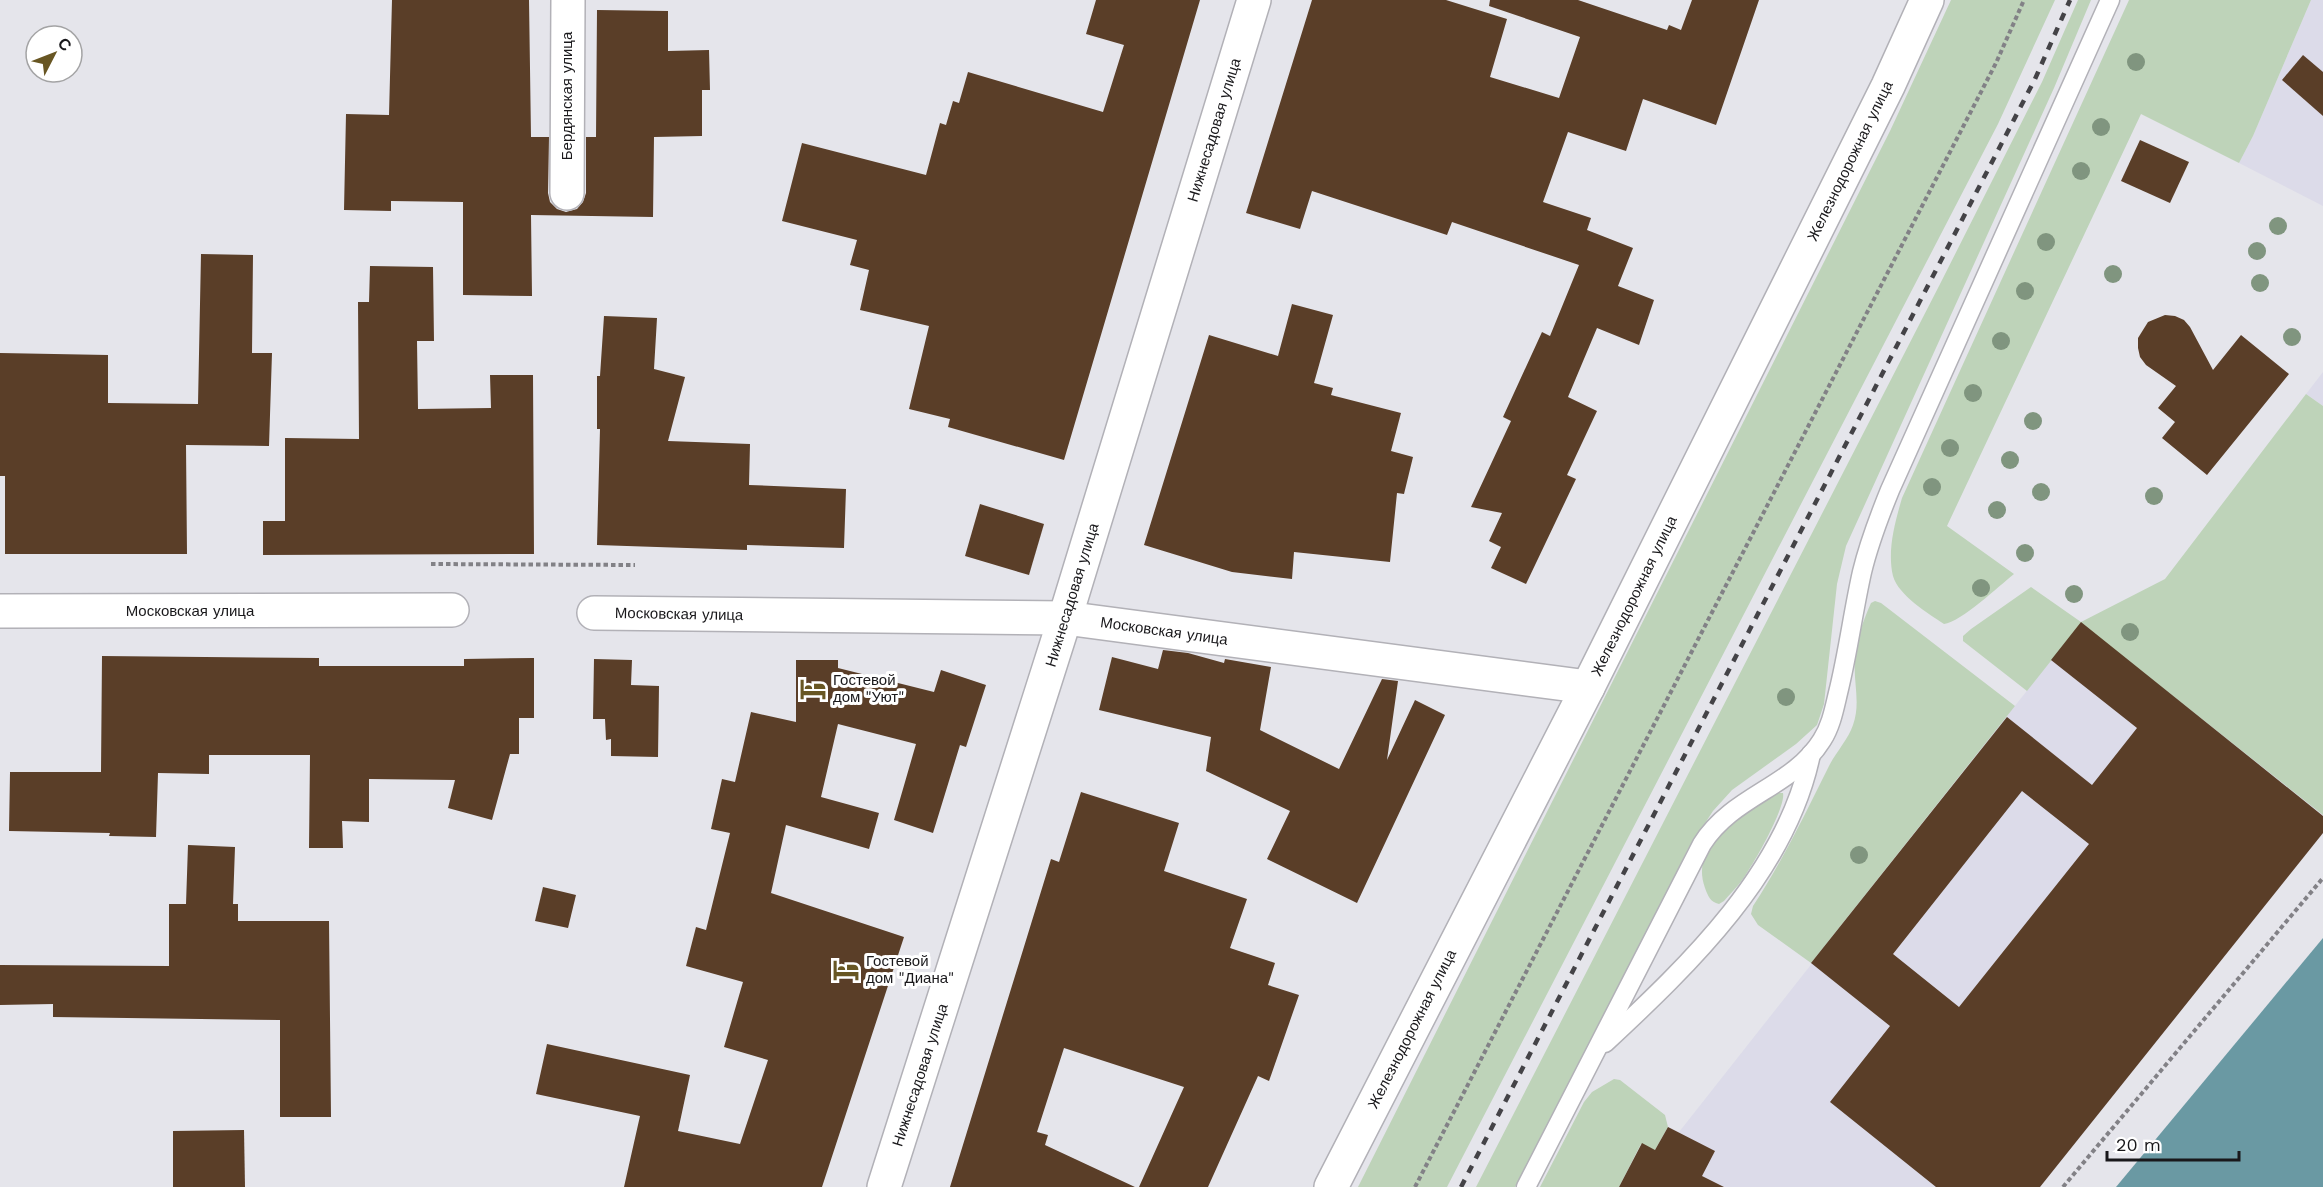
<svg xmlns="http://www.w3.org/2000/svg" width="2323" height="1187" font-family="'Work Sans',sans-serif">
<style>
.built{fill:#dcdbe9}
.green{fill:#bed3b9}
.water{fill:#6a99a3}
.building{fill:#5a3e28;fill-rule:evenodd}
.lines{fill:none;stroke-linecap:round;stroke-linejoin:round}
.lane-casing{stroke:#b2b1b7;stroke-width:21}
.street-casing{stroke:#b2b1b7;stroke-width:36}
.secondary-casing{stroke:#b2b1b7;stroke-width:36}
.path{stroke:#828186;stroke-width:4;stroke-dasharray:4.5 3;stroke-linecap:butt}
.lane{stroke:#fff;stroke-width:18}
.street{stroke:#fff;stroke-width:33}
.secondary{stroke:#fff;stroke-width:33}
.rail{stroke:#444347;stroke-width:4.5;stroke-dasharray:8 8;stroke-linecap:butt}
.tree{fill:#80957f}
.labels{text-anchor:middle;stroke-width:6;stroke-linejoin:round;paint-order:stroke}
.street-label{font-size:15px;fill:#19181b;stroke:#fff}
.poi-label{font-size:15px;fill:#19181b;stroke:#fff;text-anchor:start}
</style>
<rect width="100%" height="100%" fill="#e5e5eb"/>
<!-- built -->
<g class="built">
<polygon points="2311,0 2323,0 2323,206 2239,163 2253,136"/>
<polygon points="2323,372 2323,406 2306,394"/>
<polygon points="2081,622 2323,815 2323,833 2040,1187 1619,1187 1642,1143 1655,1150 1668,1127 1679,1132 1683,1127"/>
</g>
<!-- green -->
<g class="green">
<polygon points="1951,0 2055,0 1998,124 1447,1187 1358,1187 1890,131"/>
<polygon points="2078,0 2091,0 2054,88 1846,546 1837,584 1824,704 1817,725 1796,744 1732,790 1713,811 1688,849 1631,965 1515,1187 1476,1187 1939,286 2042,82"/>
<path d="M 2129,0 L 2311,0 L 2253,136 L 2239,163 L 2141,114 L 1947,526 L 2014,574 C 1999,586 1961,622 1944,624 C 1929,614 1898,595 1893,576 C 1887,551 1895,522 1902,498 Z"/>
<polygon points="2306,394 2323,406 2323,815 2081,623 2027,691 1963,641 1963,636 1971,629 2031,587 2081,622 2165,579"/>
<path d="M 1875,601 L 1881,603 L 2015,706 L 1811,963 L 1758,925 L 1751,914 L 1753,906 C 1782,862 1804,816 1828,768 C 1835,753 1848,740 1853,725 C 1861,703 1853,682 1855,660 C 1856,640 1863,621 1871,603 Z"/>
<path d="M 1779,793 L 1783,793 C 1786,806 1757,858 1748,871 C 1742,882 1732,892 1724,901 L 1719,904 C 1710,902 1708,896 1705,888 C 1688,841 1746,811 1779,793 Z"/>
<polygon points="1614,1079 1620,1080 1665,1115 1668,1127 1655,1150 1641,1144 1619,1187 1540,1187 1584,1102 1592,1092"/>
</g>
<!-- water -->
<polygon class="water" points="2323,938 2323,1187 2116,1187"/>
<!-- building -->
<g class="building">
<polygon points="392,0 529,0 531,137 549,137 548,193 550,202 557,209 566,212 577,209 583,202 586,193 586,137 596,137 597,10 668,11 668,51 709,50 710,90 702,90 702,136 654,137 653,217 531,215 532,296 463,295 463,202 391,201 391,211 344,210 346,114 389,115"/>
<polygon points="1096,0 1200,0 1064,460 948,427 950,419 909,409 929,326 860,310 869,270 850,265 857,240 782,221 802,143 926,175 940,123 946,125 953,101 959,103 968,72 1103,112 1124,45 1086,34"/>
<polygon points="1312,0 1446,0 1507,19 1490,77 1559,98 1580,37 1489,6 1490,0 1578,0 1667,30 1669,25 1681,30 1692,0 1759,0 1716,125 1643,99 1626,151 1568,132 1543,202 1591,218 1587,230 1633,248 1618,286 1654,300 1639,345 1597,328 1568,397 1597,411 1567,475 1576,479 1526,584 1491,568 1501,547 1489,541 1502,513 1471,507 1511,421 1503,417 1542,332 1550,336 1579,265 1452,222 1447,235 1312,191 1300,229 1246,213"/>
<polygon points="2303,55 2323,72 2323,116 2282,80"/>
<polygon points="2140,140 2189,162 2170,203 2121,181"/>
<polygon points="201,254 253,255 252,353 272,353 269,446 186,445 187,554 5,554 5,476 0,476 0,353 108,355 108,403 198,404"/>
<polygon points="370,266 433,267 434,341 417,341 418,409 491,408 490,375 533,375 534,554 263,555 263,521 285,521 285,438 359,439 358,302 369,302"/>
<polygon points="1292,304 1333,315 1314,383 1333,388 1331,395 1401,413 1391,451 1413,457 1404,494 1397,493 1390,562 1294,552 1292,579 1232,572 1144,545 1209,335 1278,356"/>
<polygon points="2165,315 2175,316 2184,320 2190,327 2213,370 2241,335 2289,374 2207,475 2162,438 2175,422 2158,408 2176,386 2146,365 2140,357 2138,348 2138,338 2148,322"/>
<polygon points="604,316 657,318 654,369 685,377 668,441 750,444 749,485 846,489 844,548 747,545 747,550 597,545 600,429 597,429 597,376 600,376"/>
<polygon points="980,504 1044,524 1029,575 965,556"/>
<path d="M 2081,622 L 2323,816 L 2323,833 L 2040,1187 L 1936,1187 L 1830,1102 L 1890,1026 L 1811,963 L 2007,717 L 2092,785 L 2137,728 L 2051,660 ZM 2022,791 L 2089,844 L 1959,1007 L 1893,954 Z"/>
<polygon points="1163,650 1188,653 1224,663 1225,659 1271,667 1260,730 1339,769 1382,679 1398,681 1387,760 1415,700 1445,715 1357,903 1267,859 1290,811 1206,771 1211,737 1099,710 1112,657 1158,669"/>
<polygon points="102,656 319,658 319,666 464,666 464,659 534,658 534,718 519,718 519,754 510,754 492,820 448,808 455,780 369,779 369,822 342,821 343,848 309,848 310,755 209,755 209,774 158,773 156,837 109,836 110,833 9,831 10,772 101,772"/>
<polygon points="594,659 632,660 631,685 659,686 658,757 611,756 611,739 606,740 605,719 593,719"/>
<polygon points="796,660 838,660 838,668 934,692 941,670 986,685 966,747 960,745 933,833 894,820 916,744 838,724 821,797 879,813 869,849 786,825 771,893 904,937 822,1187 624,1187 640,1116 536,1094 547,1044 690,1075 678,1131 740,1144 768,1060 724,1047 743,982 686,966 696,927 706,930 730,833 711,829 722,779 735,782 751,712 796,722"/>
<polygon points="1081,792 1179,823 1164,871 1247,899 1230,948 1275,963 1268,985 1299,995 1269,1081 1258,1076 1208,1187 1139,1187 1184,1087 1064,1048 1037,1132 1048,1135 1045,1145 1135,1187 950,1187 1051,859 1059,862"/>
<polygon points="188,845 235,847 233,904 238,904 238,921 329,921 331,1117 280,1117 280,1020 53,1017 53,1004 0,1005 0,965 169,966 169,904 186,904"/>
<polygon points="543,887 576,895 568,928 535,921"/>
<polygon points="1668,1127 1715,1151 1702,1176 1724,1187 1619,1187 1642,1143 1655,1150"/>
<polygon points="244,1130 245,1187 173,1187 173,1131"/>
</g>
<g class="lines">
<!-- lane casing -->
<g class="lane-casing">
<g id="lane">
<path d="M 1605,1043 C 1690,964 1787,871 1811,754"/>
<path d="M 1526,1187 L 1702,844 C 1733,795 1793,787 1822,740 C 1831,726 1834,710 1838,693 C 1848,653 1853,612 1862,572 C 1869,543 1879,517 1890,490 L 2110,0"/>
</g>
</g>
<!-- street casing -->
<g class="street-casing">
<g id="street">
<polyline points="567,193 568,0"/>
<polyline points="0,611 452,610"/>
<polyline points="594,613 1065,618 1588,687"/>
<polyline points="884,1187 1065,618 1254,0"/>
</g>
</g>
<!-- secondary casing -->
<g class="secondary-casing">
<polyline id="secondary" points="1331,1187 1588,687 1888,86 1927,0"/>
</g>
<!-- path -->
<g class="path">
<polyline points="431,564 635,565"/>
<polyline points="1415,1187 1996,63 2024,0"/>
<polyline points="2063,1187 2323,878"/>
</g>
<!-- lane -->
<use href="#lane" class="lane"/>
<!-- street -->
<use href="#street" class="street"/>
<!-- secondary -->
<use href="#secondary" class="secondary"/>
<!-- rail -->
<polyline class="rail" points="1461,1187 2035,79 2070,0"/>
</g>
<!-- trees -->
<g class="tree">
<circle cx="2136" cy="62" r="9"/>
<circle cx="2101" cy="127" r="9"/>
<circle cx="2081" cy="171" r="9"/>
<circle cx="2278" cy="226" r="9"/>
<circle cx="2046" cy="242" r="9"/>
<circle cx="2257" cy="251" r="9"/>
<circle cx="2113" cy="274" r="9"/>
<circle cx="2260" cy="283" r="9"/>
<circle cx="2025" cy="291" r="9"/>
<circle cx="2292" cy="337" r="9"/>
<circle cx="2001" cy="341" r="9"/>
<circle cx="1973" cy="393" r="9"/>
<circle cx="2033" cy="421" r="9"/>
<circle cx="1950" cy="448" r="9"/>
<circle cx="2010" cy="460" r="9"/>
<circle cx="1932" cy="487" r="9"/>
<circle cx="2041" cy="492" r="9"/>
<circle cx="2154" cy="496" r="9"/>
<circle cx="1997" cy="510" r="9"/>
<circle cx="2025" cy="553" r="9"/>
<circle cx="1981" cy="588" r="9"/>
<circle cx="2074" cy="594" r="9"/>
<circle cx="2130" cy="632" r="9"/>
<circle cx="1786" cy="697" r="9"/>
<circle cx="1859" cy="855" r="9"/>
</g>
<!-- icons -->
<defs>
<g id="hotel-bare" transform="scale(2.07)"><path d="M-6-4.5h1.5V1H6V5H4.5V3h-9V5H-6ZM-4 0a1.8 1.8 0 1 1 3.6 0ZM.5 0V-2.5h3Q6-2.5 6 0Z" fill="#685623" stroke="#fff" stroke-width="2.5" paint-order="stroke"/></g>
</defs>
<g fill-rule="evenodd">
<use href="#hotel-bare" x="813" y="689"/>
<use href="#hotel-bare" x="846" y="970"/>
</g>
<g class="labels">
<!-- street labels -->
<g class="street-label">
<text transform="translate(567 96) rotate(-90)" y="5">Бердянская улица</text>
<text transform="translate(1214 130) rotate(-73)" y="5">Нижнесадовая улица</text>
<text transform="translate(1850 161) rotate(-64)" y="5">Железнодорожная улица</text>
<text transform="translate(1072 595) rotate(-73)" y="5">Нижнесадовая улица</text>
<text transform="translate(1634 596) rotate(-64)" y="5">Железнодорожная улица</text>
<text x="190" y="616">Московская улица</text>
<text transform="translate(679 614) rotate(1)" y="5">Московская улица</text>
<text transform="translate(1164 631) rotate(8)" y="5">Московская улица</text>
<text transform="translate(1412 1029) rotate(-63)" y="5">Железнодорожная улица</text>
<text transform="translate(920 1075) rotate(-72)" y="5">Нижнесадовая улица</text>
</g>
<!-- poi labels -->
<g class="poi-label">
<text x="833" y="685">Гостевой<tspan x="833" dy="17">дом "Уют"</tspan></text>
<text x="866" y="966">Гостевой<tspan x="866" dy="17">дом "Диана"</tspan></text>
</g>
</g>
<!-- north arrow -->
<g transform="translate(54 54) rotate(48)"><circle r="28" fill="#ffffff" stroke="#a3a3a4" stroke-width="1.5"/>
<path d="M0-4.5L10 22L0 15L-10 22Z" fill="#685623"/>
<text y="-9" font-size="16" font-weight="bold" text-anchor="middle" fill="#19181b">С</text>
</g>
<!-- scale -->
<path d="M2107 1151v9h132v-9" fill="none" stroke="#19181b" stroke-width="3"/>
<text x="2116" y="1151" font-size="18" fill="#19181b" stroke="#ffffff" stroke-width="4.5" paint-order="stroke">20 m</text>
</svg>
